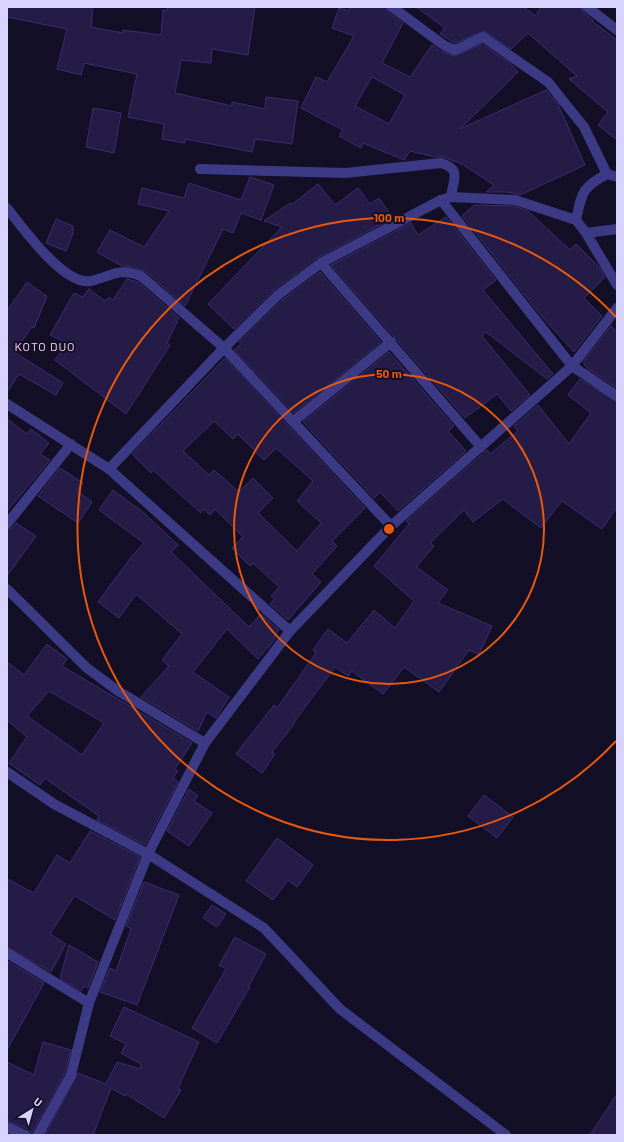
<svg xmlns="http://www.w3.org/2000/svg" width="624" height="1142" font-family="Barlow,sans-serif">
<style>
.building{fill:#241b47;stroke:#3b2d73;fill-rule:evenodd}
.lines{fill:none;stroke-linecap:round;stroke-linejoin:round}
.minor{stroke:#3d3a85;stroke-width:10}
.ring{fill:none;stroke:#e8590c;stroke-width:2}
.labels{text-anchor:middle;stroke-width:4;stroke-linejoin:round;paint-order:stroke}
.quarter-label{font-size:12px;letter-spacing:1px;fill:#ffd6f0;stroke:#130f26}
.centre{fill:#e8590c;stroke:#130f26;stroke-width:2}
.ring-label{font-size:12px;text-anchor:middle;font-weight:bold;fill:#e8590c;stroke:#130f26;stroke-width:4;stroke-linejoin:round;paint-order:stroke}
</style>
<rect width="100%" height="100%" fill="#130f26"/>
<!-- building -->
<g class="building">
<polygon points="7,7 93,7 91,27 123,33 123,30 161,35 163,10 167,11 167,7 255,7 248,55 212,49 211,63 181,60 175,93 232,106 232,102 265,109 266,97 298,101 292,144 255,139 252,152 185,139 185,143 162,139 164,124 128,117 137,74 84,63 81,75 57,69 67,29 7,17"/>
<path d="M 350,7 L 386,7 L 388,12 L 403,23 L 382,63 L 410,77 L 432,45 L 442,52 L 455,56 L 482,44 L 510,63 L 518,72 L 460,129 L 546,90 L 558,104 L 585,165 L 520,195 L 507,192 L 486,192 L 494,185 L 462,164 L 443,157 L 435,157 L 410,151 L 404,160 L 363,143 L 361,148 L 339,136 L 343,130 L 301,108 L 316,77 L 327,82 L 354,36 L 332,28 L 339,8 L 349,11 ZM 372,77 L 405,95 L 389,124 L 355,106 Z"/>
<polygon points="416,7 524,7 535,16 541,7 581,7 583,12 593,20 592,21 617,40 617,140 598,125 608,112 569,79 577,76 528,33 511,49 484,31 455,43 440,34 445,28"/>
<polygon points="93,108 121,113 114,153 86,147"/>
<polygon points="250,177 274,185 261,220 241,213 233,233 223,229 185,306 145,271 135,267 122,266 97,252 110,230 144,247 169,211 138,204 142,188 184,198 189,183 241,200"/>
<polygon points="318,184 335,205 358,188 370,204 379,198 393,218 317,258 274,290 234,329 208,304 282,227 264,221 290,203 291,205"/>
<polygon points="474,205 514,206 528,211 570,250 576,244 599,267 605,277 584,298 602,316 574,352 543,318 462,216"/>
<polygon points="446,217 496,280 483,290 553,374 547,379 486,332 482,336 530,395 511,411 497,394 465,418 331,265 411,223 418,235"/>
<polygon points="56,219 73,226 73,233 66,251 46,243"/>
<polygon points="320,272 381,342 294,413 234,350 241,344 239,342 282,300"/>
<polygon points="127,279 138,282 179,318 167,343 170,345 126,414 55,360 67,343 50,335 74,293 83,297 89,289 105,301 109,297 113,300"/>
<polygon points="27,282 47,296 34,328 32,327 14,352 63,383 56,395 19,374 7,392 7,311"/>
<polygon points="611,326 617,332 617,388 588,369 583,362"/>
<polygon points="389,352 454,426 448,431 466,451 398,511 380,492 374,498 303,422"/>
<path d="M 225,358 L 365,508 L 332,541 L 337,546 L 312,574 L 321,582 L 288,620 L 270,604 L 275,599 L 271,596 L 279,587 L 253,563 L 250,566 L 232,548 L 243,537 L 215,509 L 210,515 L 204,509 L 201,513 L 153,470 L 151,473 L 132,454 ZM 214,421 L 233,439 L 238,434 L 264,460 L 276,448 L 313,481 L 297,501 L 321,523 L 297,551 L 258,513 L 273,498 L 253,478 L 239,492 L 214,470 L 209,475 L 183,451 Z"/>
<polygon points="580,379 617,402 617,507 602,529 562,501 541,528 503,499 473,522 464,510 430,543 434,546 416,567 448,590 438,603 492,626 479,654 469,650 439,692 404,667 383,694 352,671 348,676 335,667 294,722 295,723 272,752 275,754 262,773 236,754 274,705 277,708 316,653 313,650 328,629 347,643 374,610 395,628 414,601 374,566 409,524 406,521 487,450 490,454 518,431 514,426 538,405 569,444 591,413 568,395"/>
<polygon points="7,419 27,434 31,429 49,443 40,454 50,460 7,511"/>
<polygon points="60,468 83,483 77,491 92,502 78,523 38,496"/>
<polygon points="113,490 144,513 178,545 171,552 249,627 261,614 279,630 274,636 276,638 258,659 227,629 193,672 229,697 216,718 207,712 198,731 141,697 169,666 162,660 182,634 136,594 119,618 98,602 132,556 144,543 99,510"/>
<polygon points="16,523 36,536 7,576 7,530 12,528"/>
<path d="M 47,644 L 67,659 L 62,666 L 192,743 L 175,769 L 178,771 L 173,778 L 178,782 L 145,845 L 97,820 L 99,816 L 45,778 L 40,785 L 9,763 L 27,737 L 7,720 L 7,662 L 24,675 ZM 49,691 L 104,723 L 82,755 L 27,716 Z"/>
<polygon points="189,789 198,796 194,801 212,813 189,846 167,831"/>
<polygon points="484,795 513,817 497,838 468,816"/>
<polygon points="90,831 140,857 115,920 75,896 73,898 50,934 66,944 51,972 7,947 7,879 34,893 57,855 70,863"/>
<polygon points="277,838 313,865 297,887 288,880 273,900 246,881"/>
<polygon points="144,882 179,895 137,1005 100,992 110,968 116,971 131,929 126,926"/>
<polygon points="212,905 226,914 217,927 203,918"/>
<polygon points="235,937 266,954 249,986 250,987 217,1043 192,1028 226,969 219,965"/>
<polygon points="69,945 98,962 88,988 84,986 81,991 60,978"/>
<polygon points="7,961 44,983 7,1050"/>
<polygon points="124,1007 199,1042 178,1088 181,1090 164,1118 126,1094 125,1096 111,1088 93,1135 45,1135 78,1073 106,1084 117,1062 140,1069 141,1064 121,1053 126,1044 110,1036"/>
<polygon points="43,1042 71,1050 65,1073 31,1135 28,1129 7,1121 7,1062 34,1075"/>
<polygon points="617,1094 617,1135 590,1135"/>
</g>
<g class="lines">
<!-- minor -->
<g class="minor">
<polyline points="392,7 445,46 455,50 483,37 548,82 584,127 607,174"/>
<polyline points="587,7 617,30"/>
<path d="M 200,169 L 345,173 L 441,163 C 462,169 453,180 451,197"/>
<polyline points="441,200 572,366 617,396"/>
<path d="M 7,208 C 22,227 64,286 91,281 C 112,276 119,267 141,276 L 224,348 L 391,526"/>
<polyline points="617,229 586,233 617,285"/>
<path d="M 586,233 L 576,220 C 582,193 581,188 607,174 L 617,177"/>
<polyline points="321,263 441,200 451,197 515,200 576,220"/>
<polyline points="7,404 109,469"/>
<polyline points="294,421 391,342"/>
<polyline points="7,524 71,444"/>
<polyline points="7,589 87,668 118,691 205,743"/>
<polyline points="290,631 109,469 224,348 278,295 321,263 481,447"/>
<polyline points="7,772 54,804 148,854 264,928 340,1009 506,1135"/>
<polyline points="7,953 89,1003"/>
<polyline points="7,1127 25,1135"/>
<polyline points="38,1135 71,1075 89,1003 148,854 205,743 290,631 391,526 572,366 617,308"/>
</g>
</g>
<!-- distance rings -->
<g class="ring">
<circle cx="389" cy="529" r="155"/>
<path d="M616 741A311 311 0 1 1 616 317"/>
</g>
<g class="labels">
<!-- quarter labels -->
<g class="quarter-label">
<text x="45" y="351">KOTO DUO</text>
</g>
</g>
<circle cx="389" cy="529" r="6" class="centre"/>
<g class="ring-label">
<text x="389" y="222">100 m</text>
<text x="389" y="378">50 m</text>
</g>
<!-- border -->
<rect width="624" height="1142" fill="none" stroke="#d9d4ff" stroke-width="16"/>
<!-- north arrow -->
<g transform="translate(32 1110) rotate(37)" stroke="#130f26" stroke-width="3" paint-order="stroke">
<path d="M0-3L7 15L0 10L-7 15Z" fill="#d9d4ff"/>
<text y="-6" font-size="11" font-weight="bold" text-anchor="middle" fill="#d9d4ff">U</text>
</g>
</svg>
